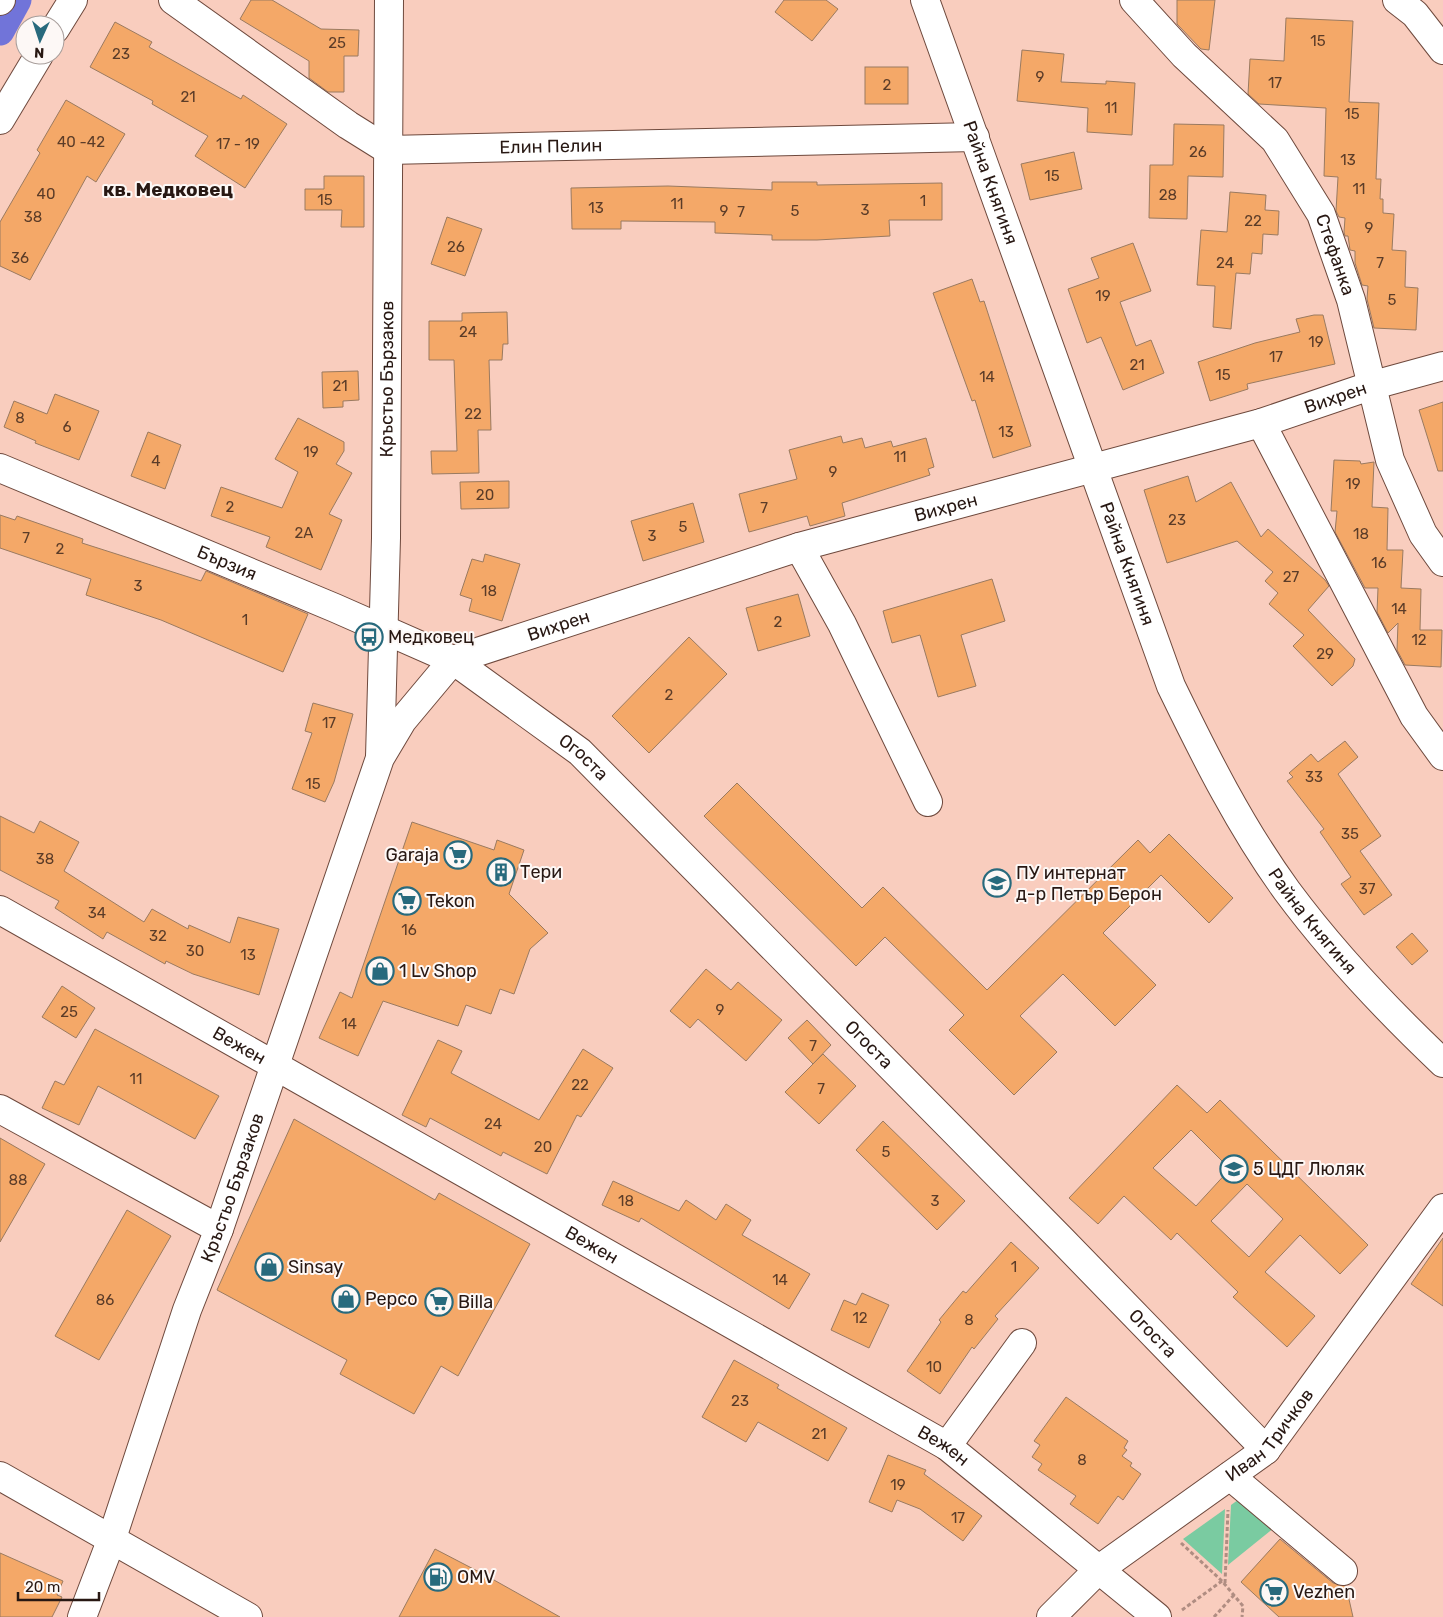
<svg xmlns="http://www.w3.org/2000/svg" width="1443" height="1617" font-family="Rubik,sans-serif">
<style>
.green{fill:#7acba1}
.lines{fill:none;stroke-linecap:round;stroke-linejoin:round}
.canal{stroke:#7174d9;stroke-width:29}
.building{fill:#f4a868;stroke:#9a7a60;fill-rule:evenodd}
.minor-casing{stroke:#6e493d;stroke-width:30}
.path{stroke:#b08d82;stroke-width:3;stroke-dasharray:4 2.5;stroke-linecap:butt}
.minor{stroke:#fff;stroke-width:28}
.labels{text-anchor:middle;stroke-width:4;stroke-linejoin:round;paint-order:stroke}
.number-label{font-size:15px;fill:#5b3c28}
.street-label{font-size:18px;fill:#281813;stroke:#fdf8f6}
.poi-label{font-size:18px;fill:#281813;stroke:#fdf8f6;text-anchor:start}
.neighbourhood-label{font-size:19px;font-weight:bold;fill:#281813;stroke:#fdf8f6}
</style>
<rect width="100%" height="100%" fill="#f9cdbe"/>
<!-- green -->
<g class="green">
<polygon points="1238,1500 1274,1528 1228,1565 1231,1505"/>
<polygon points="1225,1509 1222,1574 1183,1539"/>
</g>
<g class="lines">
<!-- canal -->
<polyline class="canal" points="0,31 17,0"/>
</g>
<!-- building -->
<g class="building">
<polygon points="251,0 272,0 321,29 359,30 358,56 344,56 344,92 328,92 309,78 309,61 240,19"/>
<polygon points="784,0 826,0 838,9 812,41 775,12"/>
<polygon points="1177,0 1215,0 1209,50 1201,49 1177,24"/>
<polygon points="1286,18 1353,21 1349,102 1379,103 1376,179 1381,179 1380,199 1383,199 1383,213 1394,214 1392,250 1406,251 1405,287 1418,288 1416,330 1374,328 1367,299 1368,286 1362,285 1355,263 1355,251 1350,250 1348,236 1345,236 1344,232 1345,218 1339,217 1336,211 1338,177 1324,176 1326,108 1259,104 1248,94 1250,59 1284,61"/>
<polygon points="115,22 152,42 149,47 241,99 243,95 287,124 245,188 195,156 208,136 152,104 153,101 90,67"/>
<polygon points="1022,50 1064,54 1061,82 1106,84 1106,81 1135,83 1132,135 1087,132 1088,108 1017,101"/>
<rect x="865" y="67" width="43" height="37"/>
<polygon points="66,100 125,134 96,182 87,176 30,280 0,266 0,222 40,153 37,150"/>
<polygon points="1174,124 1224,125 1223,177 1188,176 1187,219 1149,218 1150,165 1173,165"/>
<polygon points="1074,152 1082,189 1030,200 1021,164"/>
<polygon points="324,176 364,176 364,227 341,227 342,210 305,210 305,189 324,189"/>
<polygon points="772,182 817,182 817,185 942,183 942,220 889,220 890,236 817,240 772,240 772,235 715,233 715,222 621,221 621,229 572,229 571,188 668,186 772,190"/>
<polygon points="1230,192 1266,195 1265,210 1279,211 1278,235 1263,234 1262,254 1252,253 1250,274 1236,273 1231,329 1213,327 1215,286 1197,285 1201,230 1227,232"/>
<polygon points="447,217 482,229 465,276 431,264"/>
<polygon points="1133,243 1151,291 1120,302 1136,346 1151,340 1164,373 1123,390 1101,337 1087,343 1068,289 1099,278 1091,258"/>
<polygon points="972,279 980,302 984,301 1031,446 993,458 975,400 972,401 933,293"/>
<polygon points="507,312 508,344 503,344 502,360 489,360 491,430 478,430 479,473 432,474 431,451 457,451 454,360 429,360 429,321 462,321 462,313"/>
<polygon points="1314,315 1323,315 1335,364 1247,384 1248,389 1210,401 1198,362 1255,343 1300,332 1296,319"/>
<polygon points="358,371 359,400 343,401 343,407 323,408 322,372"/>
<polygon points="55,394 99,411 79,460 35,443 36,441 4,427 14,401 47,414"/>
<polygon points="1443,402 1443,471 1438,471 1419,410"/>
<polygon points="298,418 344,442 344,451 336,464 352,473 329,514 342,520 321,570 266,547 270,537 211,516 221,487 282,508 298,472 275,459"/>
<polygon points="148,432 181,445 165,489 131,476"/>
<polygon points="841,436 843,443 862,438 865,448 891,441 893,447 926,438 934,467 928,469 930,475 842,503 845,516 810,526 807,516 749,532 739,494 797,479 789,450"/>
<polygon points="1334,460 1360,461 1361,464 1374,462 1372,507 1388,508 1387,550 1403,550 1401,588 1421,589 1420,630 1442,630 1441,667 1405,665 1397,650 1398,623 1388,633 1377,612 1378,588 1365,588 1335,532 1337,511 1331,511"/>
<polygon points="1188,476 1196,502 1231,482 1261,537 1268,529 1325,580 1329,586 1308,610 1355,659 1353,666 1332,686 1293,646 1304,635 1269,604 1278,593 1265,581 1273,572 1237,541 1167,563 1144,490"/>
<polygon points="509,481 509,508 461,509 460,482"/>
<polygon points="693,503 704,542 643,561 631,521"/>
<polygon points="0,515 15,520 17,516 83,539 82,543 201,581 206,571 308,614 283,672 161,620 86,595 91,579 0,548"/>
<polygon points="485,554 520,564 502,621 469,611 472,599 460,595 472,559 483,562"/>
<polygon points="992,579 1005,621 961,635 976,686 938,697 920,635 892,643 883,611"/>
<polygon points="798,594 810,636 758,651 746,608"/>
<polygon points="689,637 727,674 649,753 612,716"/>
<polygon points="313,703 353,714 334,782 325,802 292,789 312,733 305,731"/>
<polygon points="1345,741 1358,757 1338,774 1381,836 1360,851 1392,895 1364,915 1341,884 1351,877 1320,832 1324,829 1287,781 1293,777 1289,773 1311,754 1318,762"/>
<polygon points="737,783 862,908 883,887 987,990 1138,840 1150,853 1169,834 1233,898 1209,923 1161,875 1103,933 1156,985 1115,1026 1063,974 1020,1016 1057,1052 1014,1095 949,1030 964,1015 885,937 856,966 704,816"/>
<polygon points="0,816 34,833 40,821 79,842 64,871 144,922 152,909 188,929 189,925 230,943 238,917 279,929 259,995 193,974 166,961 165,964 107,932 103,939 55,908 59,901 0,870"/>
<polygon points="412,822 494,850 497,840 524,850 509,894 548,933 530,949 514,994 500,989 491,1014 466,1005 458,1026 383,1001 358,1056 319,1038 340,992 352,998"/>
<polygon points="1412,933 1428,951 1412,965 1396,947"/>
<polygon points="706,969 731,990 738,982 782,1020 746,1061 698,1019 690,1028 670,1011"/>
<polygon points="62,986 95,1008 76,1038 42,1017"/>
<polygon points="807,1020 831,1045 813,1064 788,1038"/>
<polygon points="95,1029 219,1096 195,1139 98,1086 79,1125 42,1108 55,1081 64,1085"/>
<polygon points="438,1040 462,1051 451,1073 539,1120 583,1049 613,1068 581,1117 577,1115 547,1174 503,1152 501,1156 430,1118 426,1127 402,1115"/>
<polygon points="823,1054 856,1086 819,1124 785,1092"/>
<path d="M 1177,1085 L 1207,1113 L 1220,1100 L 1368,1245 L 1340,1274 L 1300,1235 L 1265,1272 L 1315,1316 L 1287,1347 L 1233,1297 L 1238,1292 L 1177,1233 L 1171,1240 L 1124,1196 L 1098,1224 L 1069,1198 ZM 1191,1130 L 1230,1169 L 1196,1206 L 1153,1168 ZM 1247,1184 L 1283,1219 L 1249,1257 L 1211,1221 Z"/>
<polygon points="294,1119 435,1200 439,1193 530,1244 458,1376 441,1366 414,1414 340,1374 347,1360 217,1290"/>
<polygon points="883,1121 965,1201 937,1230 856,1150"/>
<polygon points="0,1138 45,1164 0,1242"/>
<polygon points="613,1181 679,1211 686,1200 716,1220 726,1204 751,1220 742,1235 810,1274 789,1309 641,1218 639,1222 602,1205"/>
<polygon points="127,1210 171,1236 99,1360 55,1336"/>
<polygon points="1443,1238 1443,1306 1411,1284"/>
<polygon points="1011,1242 1039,1268 995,1316 998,1319 974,1349 972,1347 940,1394 907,1371 941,1322 939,1320 963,1291 966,1293"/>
<polygon points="862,1293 889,1305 869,1348 831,1330 844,1300 856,1305"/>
<polygon points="734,1360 779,1385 777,1388 847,1428 828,1461 758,1422 746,1442 702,1417"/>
<polygon points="1066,1397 1128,1441 1124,1448 1127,1450 1122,1456 1132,1463 1130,1466 1141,1474 1123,1500 1118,1496 1098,1524 1070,1504 1076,1496 1038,1470 1042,1464 1032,1457 1040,1445 1034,1441"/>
<polygon points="888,1455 926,1470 924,1474 982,1516 963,1541 920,1509 897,1500 892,1512 869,1502"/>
<polygon points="1280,1539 1333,1583 1346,1586 1353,1617 1279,1617 1241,1582"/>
<polygon points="435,1549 485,1575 560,1617 399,1617"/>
<polygon points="0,1553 63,1581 57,1595 62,1597 52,1617 0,1617"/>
</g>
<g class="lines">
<!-- minor casing -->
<g class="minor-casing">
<g id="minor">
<path id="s1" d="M 173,0 L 348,125 L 388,150 L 975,137"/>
<path id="s2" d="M 925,0 L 1171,686 C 1205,756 1241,828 1287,891 C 1333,953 1387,1010 1443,1063"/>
<path id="s3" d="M 1134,0 L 1184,55 L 1275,140 L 1321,214 L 1351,300 L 1390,460 L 1423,534 L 1443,562"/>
<polyline points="1397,0 1415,14 1443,50"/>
<polyline points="0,1 1,0"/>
<polyline points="55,29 73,0"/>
<polyline points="0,120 39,55"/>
<polyline points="1261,423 1414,716 1443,756"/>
<path id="s4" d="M 0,468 L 335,608 L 453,660 L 580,752 L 1061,1239 L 1266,1450"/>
<polyline points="799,547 842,624 928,802"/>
<path id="s5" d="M 453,660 L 799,547 L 1261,423 L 1370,386 L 1443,366"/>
<path id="s6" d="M 380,757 L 386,538 L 389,0"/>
<path id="s7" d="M 0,910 L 947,1446 L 1157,1617"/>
<polyline points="0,1109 219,1229"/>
<polyline points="947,1446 1022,1343"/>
<polyline points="0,1476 248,1617"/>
<polyline points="1230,1476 1343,1571"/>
<path id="s8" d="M 82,1617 L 111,1541 L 187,1310 L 219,1229 L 380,758 L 402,721 L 453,660"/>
<path id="s9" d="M 1051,1617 L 1098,1570 L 1266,1450 L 1443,1208"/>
</g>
</g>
<!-- path -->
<g class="path">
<polyline points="1181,1543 1222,1581 1243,1606 1242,1617"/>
<polyline points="1225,1583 1228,1510"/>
<polyline points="1182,1610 1222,1581"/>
<polyline points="1214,1617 1234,1595"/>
</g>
<!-- minor -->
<use href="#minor" class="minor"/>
</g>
<!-- icons -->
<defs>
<g id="bus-ring" transform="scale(1.4375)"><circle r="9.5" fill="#fdf8f6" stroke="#286a7d" stroke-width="1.5"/><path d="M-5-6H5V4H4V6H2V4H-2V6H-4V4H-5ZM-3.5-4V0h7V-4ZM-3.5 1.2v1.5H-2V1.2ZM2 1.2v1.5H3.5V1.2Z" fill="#286a7d"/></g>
<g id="supermarket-ring" transform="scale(1.4375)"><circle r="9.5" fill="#fdf8f6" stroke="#286a7d" stroke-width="1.5"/><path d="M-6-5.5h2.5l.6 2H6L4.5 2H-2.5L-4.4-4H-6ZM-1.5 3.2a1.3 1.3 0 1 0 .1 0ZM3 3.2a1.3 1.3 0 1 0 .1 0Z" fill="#286a7d"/></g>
<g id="building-ring" transform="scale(1.4375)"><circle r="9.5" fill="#fdf8f6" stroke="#286a7d" stroke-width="1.5"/><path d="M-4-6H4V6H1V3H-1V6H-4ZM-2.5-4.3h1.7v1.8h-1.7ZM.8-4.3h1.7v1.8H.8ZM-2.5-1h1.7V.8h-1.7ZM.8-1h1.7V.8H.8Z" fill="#286a7d"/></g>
<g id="school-ring" transform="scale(1.4375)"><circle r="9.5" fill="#fdf8f6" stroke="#286a7d" stroke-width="1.5"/><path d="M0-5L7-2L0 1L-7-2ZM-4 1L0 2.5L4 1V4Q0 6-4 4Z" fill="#286a7d"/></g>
<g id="shop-ring" transform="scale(1.4375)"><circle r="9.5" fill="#fdf8f6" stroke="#286a7d" stroke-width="1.5"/><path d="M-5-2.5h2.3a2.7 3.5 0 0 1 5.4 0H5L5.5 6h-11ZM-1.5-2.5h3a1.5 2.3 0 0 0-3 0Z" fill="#286a7d"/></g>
<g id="fuel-ring" transform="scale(1.4375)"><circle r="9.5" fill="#fdf8f6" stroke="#286a7d" stroke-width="1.5"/><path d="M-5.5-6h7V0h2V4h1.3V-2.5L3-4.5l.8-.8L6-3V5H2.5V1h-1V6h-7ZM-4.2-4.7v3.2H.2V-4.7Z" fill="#286a7d"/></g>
</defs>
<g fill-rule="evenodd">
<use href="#bus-ring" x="369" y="637"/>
<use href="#supermarket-ring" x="458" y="855"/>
<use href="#building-ring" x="501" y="872"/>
<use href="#school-ring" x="997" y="883"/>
<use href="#supermarket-ring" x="407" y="901"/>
<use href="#shop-ring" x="380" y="971"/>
<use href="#school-ring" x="1234" y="1169"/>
<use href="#shop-ring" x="269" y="1267"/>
<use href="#shop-ring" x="346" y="1299"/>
<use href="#supermarket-ring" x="439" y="1302"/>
<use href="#fuel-ring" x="438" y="1577"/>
<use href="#supermarket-ring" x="1274" y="1592"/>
</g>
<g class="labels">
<!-- number labels -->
<g class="number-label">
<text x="1318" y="46">15</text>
<text x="337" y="48">25</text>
<text x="121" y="59">23</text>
<text x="1040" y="82">9</text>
<text x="1275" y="88">17</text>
<text x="887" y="90">2</text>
<text x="188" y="102">21</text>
<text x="1111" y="113">11</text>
<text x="1352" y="119">15</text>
<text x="81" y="147">40 -42</text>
<text x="238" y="149">17 - 19</text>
<text x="1198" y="157">26</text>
<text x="1348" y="165">13</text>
<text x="1052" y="181">15</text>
<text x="1359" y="194">11</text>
<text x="46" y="199">40</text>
<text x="1168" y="200">28</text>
<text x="325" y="205">15</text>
<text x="923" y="206">1</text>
<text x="677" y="209">11</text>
<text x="596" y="213">13</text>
<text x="865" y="215">3</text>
<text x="724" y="216">9</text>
<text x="795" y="216">5</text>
<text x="741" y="217">7</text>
<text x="33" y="222">38</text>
<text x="1253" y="226">22</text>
<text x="1369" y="233">9</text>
<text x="456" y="252">26</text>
<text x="20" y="263">36</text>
<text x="1225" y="268">24</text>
<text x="1380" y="268">7</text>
<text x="1103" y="301">19</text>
<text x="1392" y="305">5</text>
<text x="468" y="337">24</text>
<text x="1316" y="347">19</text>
<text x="1276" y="362">17</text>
<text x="1137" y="370">21</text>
<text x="1223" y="380">15</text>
<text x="987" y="382">14</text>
<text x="340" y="391">21</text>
<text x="473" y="419">22</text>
<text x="20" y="423">8</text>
<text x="67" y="432">6</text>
<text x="1006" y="437">13</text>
<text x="311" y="457">19</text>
<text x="900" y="462">11</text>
<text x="156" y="466">4</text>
<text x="833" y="477">9</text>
<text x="1353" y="489">19</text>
<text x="485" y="500">20</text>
<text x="230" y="512">2</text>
<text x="764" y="513">7</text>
<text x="1177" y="525">23</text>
<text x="683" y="532">5</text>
<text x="304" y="538">2А</text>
<text x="1361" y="539">18</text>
<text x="652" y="541">3</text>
<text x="26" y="543">7</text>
<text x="60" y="554">2</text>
<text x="1379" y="568">16</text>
<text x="1291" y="582">27</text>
<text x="138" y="591">3</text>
<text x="489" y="596">18</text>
<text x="1399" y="614">14</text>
<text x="245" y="625">1</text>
<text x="778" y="627">2</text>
<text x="1419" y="645">12</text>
<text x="1325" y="659">29</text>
<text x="669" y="700">2</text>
<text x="329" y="728">17</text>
<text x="1314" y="782">33</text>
<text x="313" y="789">15</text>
<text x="1350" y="839">35</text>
<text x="45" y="864">38</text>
<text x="1367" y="894">37</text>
<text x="97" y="918">34</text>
<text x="409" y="935">16</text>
<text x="158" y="941">32</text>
<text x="195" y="956">30</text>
<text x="248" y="960">13</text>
<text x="720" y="1015">9</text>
<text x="69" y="1017">25</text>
<text x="349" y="1029">14</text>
<text x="813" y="1051">7</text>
<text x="136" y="1084">11</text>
<text x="580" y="1090">22</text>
<text x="821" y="1094">7</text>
<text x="493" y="1129">24</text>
<text x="543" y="1152">20</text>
<text x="886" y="1157">5</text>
<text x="18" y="1185">88</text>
<text x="626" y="1206">18</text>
<text x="935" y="1206">3</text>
<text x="1014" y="1272">1</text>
<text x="780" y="1285">14</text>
<text x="105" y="1305">86</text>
<text x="860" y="1323">12</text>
<text x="969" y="1325">8</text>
<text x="934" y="1372">10</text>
<text x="740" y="1406">23</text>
<text x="819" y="1439">21</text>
<text x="1082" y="1465">8</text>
<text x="898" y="1490">19</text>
<text x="958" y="1523">17</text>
</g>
<!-- street labels -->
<g class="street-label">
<text dy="6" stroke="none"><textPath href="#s1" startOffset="425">Елин Пелин</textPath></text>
<text dy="6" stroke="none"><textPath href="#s2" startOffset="194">Райна Княгиня</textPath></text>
<text dy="6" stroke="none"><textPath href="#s3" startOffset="329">Стефанка</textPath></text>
<text dy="6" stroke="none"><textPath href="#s6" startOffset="378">Кръстьо Бързаков</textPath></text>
<text dy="6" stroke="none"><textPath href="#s5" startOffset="921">Вихрен</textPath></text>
<text dy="6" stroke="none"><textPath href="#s5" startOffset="516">Вихрен</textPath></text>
<text dy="6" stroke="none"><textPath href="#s4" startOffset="246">Бързия</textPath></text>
<text dy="6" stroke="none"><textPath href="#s2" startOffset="599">Райна Княгиня</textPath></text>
<text dy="6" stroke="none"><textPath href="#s5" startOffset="111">Вихрен</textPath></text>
<text dy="6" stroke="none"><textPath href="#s4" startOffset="655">Огоста</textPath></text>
<text dy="6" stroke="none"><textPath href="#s2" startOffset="1004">Райна Княгиня</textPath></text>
<text dy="6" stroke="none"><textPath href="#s7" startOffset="275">Вежен</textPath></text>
<text dy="6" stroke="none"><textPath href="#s4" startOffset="1060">Огоста</textPath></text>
<text dy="6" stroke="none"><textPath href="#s8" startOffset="455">Кръстьо Бързаков</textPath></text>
<text dy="6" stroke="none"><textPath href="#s7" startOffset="680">Вежен</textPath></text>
<text dy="6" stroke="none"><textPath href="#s4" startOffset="1465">Огоста</textPath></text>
<text dy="6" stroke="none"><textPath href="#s9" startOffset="286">Иван Тричков</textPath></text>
<text dy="6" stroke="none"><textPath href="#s7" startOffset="1085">Вежен</textPath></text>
</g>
<!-- poi labels -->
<g class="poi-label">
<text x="388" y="643">Медковец</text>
<text x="439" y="861" text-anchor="end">Garaja</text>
<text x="520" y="878">Тери</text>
<text x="1016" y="879">ПУ интернат<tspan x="1016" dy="21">д-р Петър Берон</tspan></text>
<text x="426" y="907">Tekon</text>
<text x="399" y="977">1 Lv Shop</text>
<text x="1253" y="1175">5 ЦДГ Люляк</text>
<text x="288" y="1273">Sinsay</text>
<text x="365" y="1305">Pepco</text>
<text x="458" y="1308">Billa</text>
<text x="457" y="1583">OMV</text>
<text x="1293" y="1598">Vezhen</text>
</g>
<!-- neighbourhood labels -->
<g class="neighbourhood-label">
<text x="168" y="196">кв. Медковец</text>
</g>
</g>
<!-- north arrow -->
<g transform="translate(40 40) rotate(183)"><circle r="24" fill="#fdf8f6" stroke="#a89e9b"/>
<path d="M0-4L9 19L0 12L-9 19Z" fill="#286a7d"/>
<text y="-8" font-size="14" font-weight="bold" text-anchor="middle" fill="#281813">N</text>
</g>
<!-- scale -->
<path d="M18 1592v8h81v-8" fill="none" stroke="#281813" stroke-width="2.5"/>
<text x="25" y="1592" font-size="15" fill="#281813" stroke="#fdf8f6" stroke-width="4" paint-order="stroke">20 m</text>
</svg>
